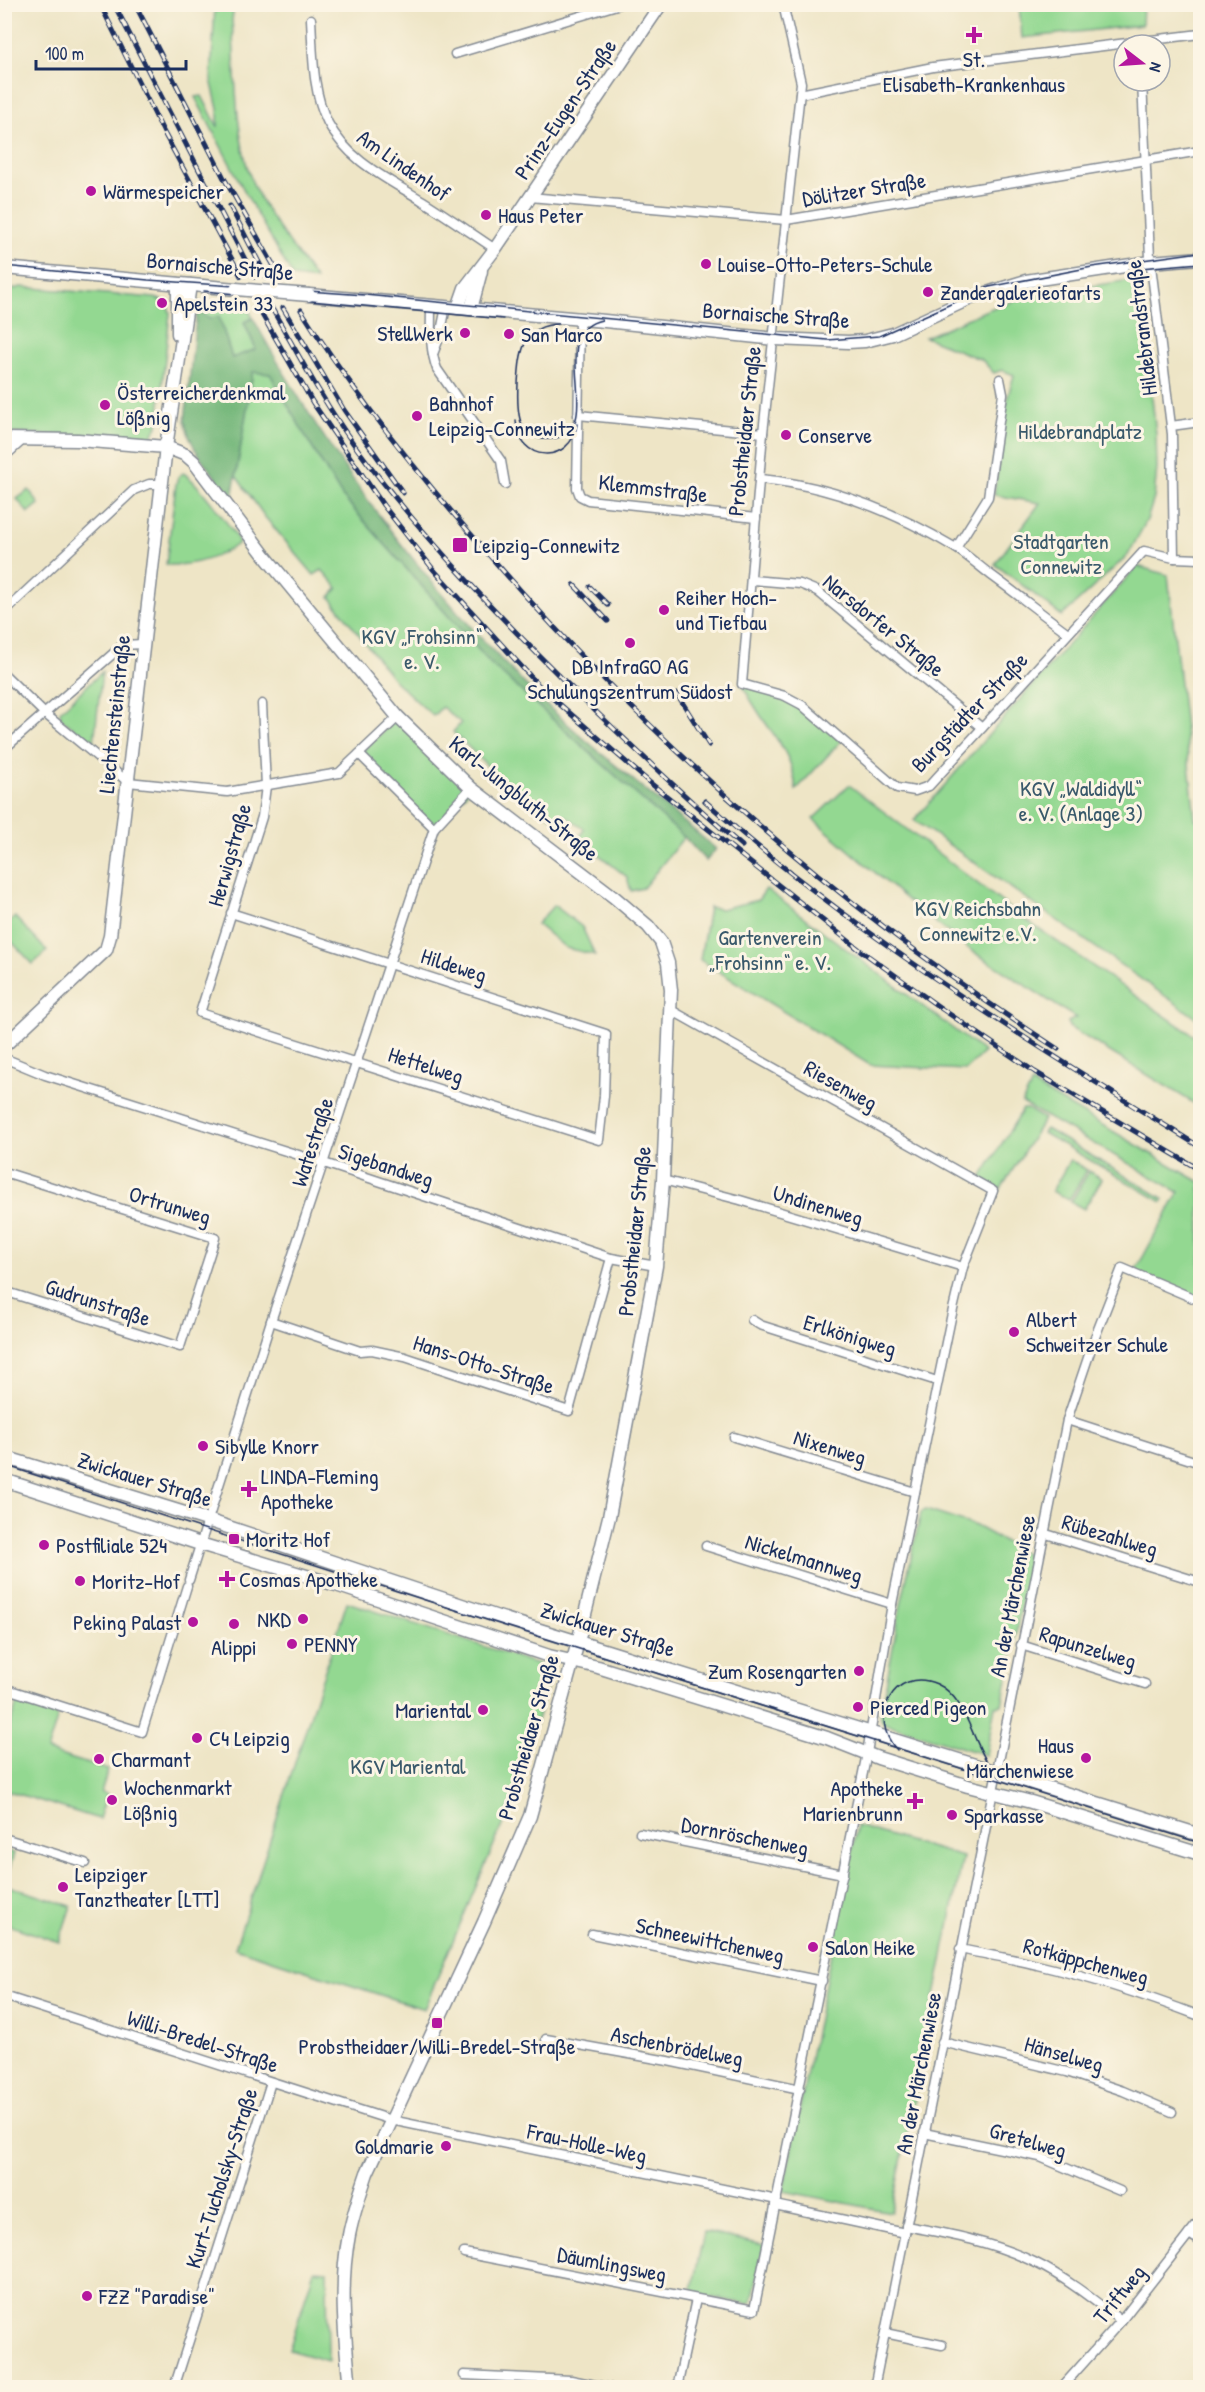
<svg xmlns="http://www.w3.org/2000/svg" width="1205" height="2392" font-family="'Patrick Hand',sans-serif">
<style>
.green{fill:#93d891;stroke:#578478;stroke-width:1.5}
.forest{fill:#76b87b;stroke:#48746c;stroke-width:1.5}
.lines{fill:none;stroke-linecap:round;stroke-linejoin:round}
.street-casing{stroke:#848a92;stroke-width:11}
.secondary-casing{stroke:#848a92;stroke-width:15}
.street{stroke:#fff;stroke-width:8}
.secondary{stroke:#fff;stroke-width:12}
.tram{stroke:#1b2f5e;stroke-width:1.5}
.rail-casing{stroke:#1b2f5e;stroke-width:5}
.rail{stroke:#fcf5e5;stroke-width:3;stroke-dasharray:9;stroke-linecap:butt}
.secondary-bridge-casing{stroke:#848a92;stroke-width:15;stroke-linecap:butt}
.secondary-bridge{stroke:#fff;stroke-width:12}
.poi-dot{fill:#b5179e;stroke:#fcf5e5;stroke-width:2}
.labels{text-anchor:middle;stroke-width:6;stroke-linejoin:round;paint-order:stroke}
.poi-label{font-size:22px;fill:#1b2f5e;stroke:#fcf5e5;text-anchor:start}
.street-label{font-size:22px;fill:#1b2f5e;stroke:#fcf5e5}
.park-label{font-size:22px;fill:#39596b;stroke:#fcf5e5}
</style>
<rect width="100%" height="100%" fill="#fcf5e5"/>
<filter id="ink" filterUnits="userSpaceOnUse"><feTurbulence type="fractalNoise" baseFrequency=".0167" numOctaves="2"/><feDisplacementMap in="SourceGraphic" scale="12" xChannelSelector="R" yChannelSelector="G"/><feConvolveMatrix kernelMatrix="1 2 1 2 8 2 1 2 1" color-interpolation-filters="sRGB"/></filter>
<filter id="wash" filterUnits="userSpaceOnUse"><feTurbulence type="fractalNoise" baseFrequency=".008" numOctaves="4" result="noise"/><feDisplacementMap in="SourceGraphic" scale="24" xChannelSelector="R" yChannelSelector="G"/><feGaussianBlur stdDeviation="1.35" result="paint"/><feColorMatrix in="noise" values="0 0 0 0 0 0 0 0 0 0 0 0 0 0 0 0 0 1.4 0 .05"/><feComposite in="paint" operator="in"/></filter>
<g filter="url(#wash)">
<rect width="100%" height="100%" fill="#eee5c6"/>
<!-- green -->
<g class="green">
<path d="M 215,5 L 234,5 L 232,20 C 236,71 234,127 250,176 C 260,207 297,252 316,280 L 293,277 L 247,196 L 195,97 L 202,96 L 218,127 L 218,109 L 211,79 Z"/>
<polygon points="1019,5 1143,5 1142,25 1022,38"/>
<polygon points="1136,279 1140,283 1156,435 1157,468 1154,498 1147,520 1128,555 1062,616 995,564 1040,503 994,495 1008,396 1014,375 1002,370 994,373 982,360 925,337 987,310 1028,296"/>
<path d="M 21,287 L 155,298 C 165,301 168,303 170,313 L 158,423 L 152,437 L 144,439 L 5,433 L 4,299 L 11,290 Z"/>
<polygon points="202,304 247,307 253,318 244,323 256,349 232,358 219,317 209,319 197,309"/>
<polygon points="253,371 271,374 310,444 342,496 491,664 684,837 643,888 631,891 627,877 579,839 584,829 566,816 559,823 507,785 453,732 461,723 442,707 433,716 394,680 330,597 338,588 322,570 314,575 265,517 236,476"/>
<path d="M 183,473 C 194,478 235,531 239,543 C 217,559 194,566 166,565 L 176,484 L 178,477 Z"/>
<polygon points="29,490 39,504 28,513 17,499"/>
<polygon points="1137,566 1168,575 1195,819 1200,821 1200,1007 1198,1019 914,820"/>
<polygon points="102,672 94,742 61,719 60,711"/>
<path d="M 742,684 L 785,696 L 842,740 L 796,790 C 793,755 777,741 759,713 C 753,704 747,694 742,684 Z"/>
<polygon points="398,717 471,788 434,828 359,754"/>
<polygon points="849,785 1020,916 1200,1040 1200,1107 1069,1027 1068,1022 1076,1018 972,951 908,901 813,819"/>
<polygon points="766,889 984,1052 965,1070 870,1065 700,960 709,907 721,909 758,900"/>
<polygon points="554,905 582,927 595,955 566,948 537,924"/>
<polygon points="15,917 47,951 33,964 5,935 5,926"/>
<polygon points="1032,1084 1200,1182 1200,1301 1134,1273 1179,1192 1022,1103"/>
<polygon points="1023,1109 1028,1109 1044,1119 1001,1189 983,1180 982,1176"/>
<polygon points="1046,1129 1164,1199 1162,1202 1043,1133"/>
<polygon points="1070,1160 1087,1170 1069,1200 1052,1191"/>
<polygon points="1089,1171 1102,1179 1084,1209 1071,1202"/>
<polygon points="926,1510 976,1526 1029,1555 1029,1566 1002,1705 995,1706 986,1755 883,1723 880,1717 900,1609 921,1512"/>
<polygon points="347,1602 553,1669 509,1809 424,2009 235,1948"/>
<polygon points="17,1703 58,1716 47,1751 108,1770 101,1792 107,1794 99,1819 5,1790 5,1740"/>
<polygon points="857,1826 963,1857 891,2212 783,2191"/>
<polygon points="5,1850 14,1853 5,1885 71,1906 59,1942 5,1924"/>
<polygon points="704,2232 764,2245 752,2302 748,2304 691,2294"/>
<polygon points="314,2270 327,2271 328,2361 289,2350"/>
</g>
<!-- forest -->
<path class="forest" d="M 197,309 L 209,319 L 219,316 L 232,358 L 256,349 L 244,322 L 253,318 C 325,451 417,575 523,682 C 583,742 652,794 716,849 L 706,861 L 684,837 L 491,664 L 342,496 L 310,444 L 270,374 L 253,372 L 232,498 C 214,474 190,451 185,421 Z"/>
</g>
<g filter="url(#ink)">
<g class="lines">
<!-- street casing -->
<g class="street-casing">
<g id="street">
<polyline points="684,4 697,4"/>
<polyline points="783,4 801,83 763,433 742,684 785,696 802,705 897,788 915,791 929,786 1144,551 1174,558"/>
<path d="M 311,19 C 313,53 312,92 328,123 C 348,161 388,179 423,201 C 447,216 471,233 495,249"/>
<polyline points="455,54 620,4"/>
<polyline points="1142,81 1150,258 1172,434 1174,558 1200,559"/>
<polyline points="800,94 933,67 1200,34"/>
<polyline points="530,197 786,220 1200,151"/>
<path d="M 431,306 C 431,327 429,348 437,369 L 501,461 L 505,484"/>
<polyline points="580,319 577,488 580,496 588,500 756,518"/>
<polyline points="433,354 440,336 446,307"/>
<polyline points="578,415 763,433"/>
<polyline points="1171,426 1200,422"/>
<polyline points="4,457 24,439"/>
<path d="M 760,479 C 829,485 895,512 954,547 C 967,555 979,566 991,575 C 1017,594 1042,614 1068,633"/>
<polyline points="956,548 988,497 1003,394 1000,379"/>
<polyline points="752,580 800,584 817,591 982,728"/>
<polyline points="4,612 134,490 149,484 162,484"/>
<polyline points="4,674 44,713 128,782 227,792 339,773 398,717"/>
<polyline points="4,749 123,645 143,644"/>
<polyline points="359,754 434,828"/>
<polyline points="231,913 606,1034 604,1096 599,1140 200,1013 262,817 266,786 262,704"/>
<polyline points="4,1058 45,1075 324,1163 611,1258 656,1266"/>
<polyline points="4,1172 215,1238 180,1347 4,1291"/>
<polyline points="663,1180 740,1200 963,1267"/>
<polyline points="752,1320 760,1325 937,1381"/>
<polyline points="271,1321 360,1351 372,1350 405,1357 569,1411 611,1258"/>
<polyline points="1067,1420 1200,1463"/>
<polyline points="734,1437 915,1492"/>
<polyline points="1043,1533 1200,1582"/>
<polyline points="706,1546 892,1604"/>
<polyline points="189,1580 271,1321 434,828 471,788"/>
<polyline points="1021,1645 1145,1684"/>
<polyline points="4,1688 142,1732 187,1586"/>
<polyline points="640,1833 843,1874"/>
<polyline points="4,1838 85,1863"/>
<polyline points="592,1934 822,1981"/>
<path d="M 960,1949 C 986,1955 1012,1958 1037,1965 C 1093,1978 1147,1996 1200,2016"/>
<polyline points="4,1996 391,2120 777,2200"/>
<polyline points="546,2039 668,2061 800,2089"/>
<polyline points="942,2042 1067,2072 1123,2091 1172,2112"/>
<polyline points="924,2133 1040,2157 1120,2191"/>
<polyline points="775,2205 905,2233"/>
<path d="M 906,2226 C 950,2234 993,2242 1034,2262 C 1065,2277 1094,2300 1121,2321"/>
<polyline points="1189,2234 1200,2241"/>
<polyline points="464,2253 754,2310 867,1753 892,1604 951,1318 963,1267 993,1191 671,1010"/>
<polyline points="885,2333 942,2345"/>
<polyline points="464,2375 571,2380 610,2388"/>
<polyline points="174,2388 271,2082"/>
<polyline points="677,2388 696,2299"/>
<polyline points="874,2388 1067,1420 1095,1337 1122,1268 1200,1301"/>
<polyline points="1061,2388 1121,2321 1200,2220"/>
</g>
</g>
<!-- secondary casing -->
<g class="secondary-casing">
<g id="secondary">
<polyline points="4,268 236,289"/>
<polyline points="178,284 178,334"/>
<polyline points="309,295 605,321 775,339 848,342 865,341 893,334 971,298 1026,281 1151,262 1200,258"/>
<polyline points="458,308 465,288 495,249 661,4"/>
<polyline points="471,309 481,271"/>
<path d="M 4,439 L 78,440 L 166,447 L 186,455 L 194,462 L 265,556 L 398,717 L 471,788 L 614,897 L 648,926 L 661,942 L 668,963 L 671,990 L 663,1180 L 656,1266 L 609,1517 L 578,1642 L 530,1816 L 484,1922 L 367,2173 C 360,2194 353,2214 349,2235 C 339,2285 345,2338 350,2388"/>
<polyline points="4,1046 106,950 110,936 166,447 190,285"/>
<polyline points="4,1457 207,1520 498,1617 1200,1835"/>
<polyline points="4,1480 200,1544 333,1584 549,1656 598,1667 827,1738 878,1758 968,1786 1031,1802 1200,1854"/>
</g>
</g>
<!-- street -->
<use href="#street" class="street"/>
<!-- secondary -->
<use href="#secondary" class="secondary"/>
<!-- tram -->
<g class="tram">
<polyline points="4,266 148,280 365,295 827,340 879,336 989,287 1092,267 1200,252"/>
<polyline points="1128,269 1200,263"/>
<polyline points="204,291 503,319"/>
<path d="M 559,324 C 522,325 520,353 518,383 C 517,406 515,443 551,439 C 611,432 543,332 602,320"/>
<path d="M 516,420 C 517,463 571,466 577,424"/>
<polyline points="4,1465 509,1627 1200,1843"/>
<path d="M 897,1750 C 867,1719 893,1665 937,1684 C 971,1699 972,1755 1001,1778"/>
</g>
<!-- rail casing -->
<g class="rail-casing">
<g id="rail">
<polyline points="100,4 163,131 241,276"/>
<polyline points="114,4 254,277"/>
<polyline points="135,4 224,178 282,280"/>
<polyline points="230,206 267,278"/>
<polyline points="257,306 313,403 383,505 433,569 541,688 649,782 860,950 942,1009 1035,1072 1200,1170"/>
<path d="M 271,307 C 297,352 322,400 353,443 C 421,536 503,621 586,702 C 637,751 688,800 742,846"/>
<polyline points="283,308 344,410 403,493"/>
<path d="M 301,310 C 358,400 426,484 497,564 C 661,751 849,915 1058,1049"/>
<polyline points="574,585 608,621"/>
<polyline points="590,587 608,605"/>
<polyline points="677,694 709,745"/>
<path d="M 705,801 C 857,937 1027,1040 1200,1147"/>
</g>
</g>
<!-- rail -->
<use href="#rail" class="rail"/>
<!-- secondary-bridge casing -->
<g class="secondary-bridge-casing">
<polyline id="secondary-bridge" points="236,289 309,295"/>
</g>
<!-- secondary-bridge -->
<use href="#secondary-bridge" class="secondary-bridge"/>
</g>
</g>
<!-- markers -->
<g class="poi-dot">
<path d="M971 26h6v6h6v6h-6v6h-6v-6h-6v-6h6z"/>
<circle cx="91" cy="191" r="6"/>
<circle cx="486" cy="215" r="6"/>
<circle cx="706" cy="264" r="6"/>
<circle cx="928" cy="292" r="6"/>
<circle cx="162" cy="303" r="6"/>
<circle cx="465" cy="333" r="6"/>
<circle cx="509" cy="334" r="6"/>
<circle cx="105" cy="405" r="6"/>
<circle cx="417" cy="416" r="6"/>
<circle cx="786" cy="435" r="6"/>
<rect x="452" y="537" width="16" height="16" rx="3"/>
<circle cx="664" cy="610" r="6"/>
<circle cx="630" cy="643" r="6"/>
<circle cx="1014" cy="1332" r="6"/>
<circle cx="203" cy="1446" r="6"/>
<path d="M246 1480h6v6h6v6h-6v6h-6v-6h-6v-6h6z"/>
<rect x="228" y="1533" width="12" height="12" rx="3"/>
<circle cx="44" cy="1545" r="6"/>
<path d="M224 1570h6v6h6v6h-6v6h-6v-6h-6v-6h6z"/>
<circle cx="80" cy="1581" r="6"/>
<circle cx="303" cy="1619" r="6"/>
<circle cx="193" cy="1622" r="6"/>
<circle cx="234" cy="1624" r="6"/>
<circle cx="292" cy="1644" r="6"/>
<circle cx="859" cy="1671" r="6"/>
<circle cx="858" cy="1707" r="6"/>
<circle cx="483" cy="1710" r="6"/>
<circle cx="197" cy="1738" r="6"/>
<circle cx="1086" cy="1758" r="6"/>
<circle cx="99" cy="1759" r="6"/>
<circle cx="112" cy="1800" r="6"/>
<path d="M912 1792h6v6h6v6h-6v6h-6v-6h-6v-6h6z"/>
<circle cx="952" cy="1815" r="6"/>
<circle cx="63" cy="1887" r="6"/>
<circle cx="813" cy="1947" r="6"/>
<rect x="431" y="2017" width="12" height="12" rx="3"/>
<circle cx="446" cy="2146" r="6"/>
<circle cx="87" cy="2296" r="6"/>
</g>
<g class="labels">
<!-- poi labels -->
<g class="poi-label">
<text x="974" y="67" text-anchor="middle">St.<tspan x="974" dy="25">Elisabeth-Krankenhaus</tspan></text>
<text x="103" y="199">Wärmespeicher</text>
<text x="498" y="223">Haus Peter</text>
<text x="718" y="272">Louise-Otto-Peters-Schule</text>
<text x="940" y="300">Zandergalerieofarts</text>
<text x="174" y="311">Apelstein 33</text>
<text x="453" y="341" text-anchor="end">StellWerk</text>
<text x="521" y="342">San Marco</text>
<text x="117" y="400">Österreicherdenkmal<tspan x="117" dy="25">Lößnig</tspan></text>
<text x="429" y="411">Bahnhof<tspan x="429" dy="25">Leipzig-Connewitz</tspan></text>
<text x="798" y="443">Conserve</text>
<text x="474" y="553">Leipzig-Connewitz</text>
<text x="676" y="605">Reiher Hoch-<tspan x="676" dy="25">und Tiefbau</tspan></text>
<text x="630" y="674" text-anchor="middle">DB InfraGO AG<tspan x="630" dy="25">Schulungszentrum Südost</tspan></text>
<text x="1026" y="1327">Albert<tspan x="1026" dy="25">Schweitzer Schule</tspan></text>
<text x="215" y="1454">Sibylle Knorr</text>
<text x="261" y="1484">LINDA-Fleming<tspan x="261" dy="25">Apotheke</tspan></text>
<text x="246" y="1547">Moritz Hof</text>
<text x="56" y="1553">Postfiliale 524</text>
<text x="239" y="1587">Cosmas Apotheke</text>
<text x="92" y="1589">Moritz-Hof</text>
<text x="291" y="1627" text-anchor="end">NKD</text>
<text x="181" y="1630" text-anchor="end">Peking Palast</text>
<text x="304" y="1652">PENNY</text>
<text x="234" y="1655" text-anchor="middle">Alippi</text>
<text x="847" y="1679" text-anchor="end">Zum Rosengarten</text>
<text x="870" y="1715">Pierced Pigeon</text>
<text x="471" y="1718" text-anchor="end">Mariental</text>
<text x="209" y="1746">C4 Leipzig</text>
<text x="1074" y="1753" text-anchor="end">Haus<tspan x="1074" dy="25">Märchenwiese</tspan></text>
<text x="111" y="1767">Charmant</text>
<text x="124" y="1795">Wochenmarkt<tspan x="124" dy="25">Lößnig</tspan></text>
<text x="903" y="1796" text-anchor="end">Apotheke<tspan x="903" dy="25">Marienbrunn</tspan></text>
<text x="964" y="1823">Sparkasse</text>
<text x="75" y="1882">Leipziger<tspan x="75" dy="25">Tanztheater [LTT]</tspan></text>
<text x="825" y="1955">Salon Heike</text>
<text x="437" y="2054" text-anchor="middle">Probstheidaer/Willi-Bredel-Straße</text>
<text x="434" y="2154" text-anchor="end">Goldmarie</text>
<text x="99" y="2304">FZZ "Paradise"</text>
</g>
<!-- street labels -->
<g class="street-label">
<text transform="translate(565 109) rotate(-56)" y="8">Prinz-Eugen-Straße</text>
<text transform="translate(404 165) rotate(35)" y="8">Am Lindenhof</text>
<text transform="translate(864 189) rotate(-9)" y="8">Dölitzer Straße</text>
<text transform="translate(220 266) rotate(5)" y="8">Bornaische Straße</text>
<text transform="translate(776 315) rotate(4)" y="8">Bornaische Straße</text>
<text transform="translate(1141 328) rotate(-97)" y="8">Hildebrandstraße</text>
<text transform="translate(744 431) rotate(-84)" y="8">Probstheidaer Straße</text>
<text transform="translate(653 488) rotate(7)" y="8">Klemmstraße</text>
<text transform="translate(884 625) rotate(39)" y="8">Narsdorfer Straße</text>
<text transform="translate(969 712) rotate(-46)" y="8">Burgstädter Straße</text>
<text transform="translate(114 714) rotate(-84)" y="8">Liechtensteinstraße</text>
<text transform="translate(524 798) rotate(39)" y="8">Karl-Jungbluth-Straße</text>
<text transform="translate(229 855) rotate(-74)" y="8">Herwigstraße</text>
<text transform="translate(454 965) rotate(18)" y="8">Hildeweg</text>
<text transform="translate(426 1065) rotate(18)" y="8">Hettelweg</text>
<text transform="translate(841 1085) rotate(29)" y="8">Riesenweg</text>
<text transform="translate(312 1142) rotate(-72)" y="8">Watestraße</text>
<text transform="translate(386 1165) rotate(18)" y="8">Sigebandweg</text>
<text transform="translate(170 1205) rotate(17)" y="8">Ortrunweg</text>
<text transform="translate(818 1205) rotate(17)" y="8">Undinenweg</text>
<text transform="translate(634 1231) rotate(-84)" y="8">Probstheidaer Straße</text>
<text transform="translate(98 1302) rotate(18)" y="8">Gudrunstraße</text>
<text transform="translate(850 1335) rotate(17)" y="8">Erlkönigweg</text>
<text transform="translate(484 1364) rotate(18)" y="8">Hans-Otto-Straße</text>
<text transform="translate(830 1447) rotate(17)" y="8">Nixenweg</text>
<text transform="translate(145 1479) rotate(17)" y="8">Zwickauer Straße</text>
<text transform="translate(1110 1535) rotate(17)" y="8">Rübezahlweg</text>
<text transform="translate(804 1558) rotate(17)" y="8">Nickelmannweg</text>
<text transform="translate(1012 1596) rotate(-79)" y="8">An der Märchenwiese</text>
<text transform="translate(608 1629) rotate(17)" y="8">Zwickauer Straße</text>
<text transform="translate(1088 1647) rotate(17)" y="8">Rapunzelweg</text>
<text transform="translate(528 1737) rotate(-74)" y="8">Probstheidaer Straße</text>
<text transform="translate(745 1836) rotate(11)" y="8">Dornröschenweg</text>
<text transform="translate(710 1940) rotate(12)" y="8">Schneewittchenweg</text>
<text transform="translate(1086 1961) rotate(15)" y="8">Rotkäppchenweg</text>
<text transform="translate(203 2041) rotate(18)" y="8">Willi-Bredel-Straße</text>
<text transform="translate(677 2046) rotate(11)" y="8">Aschenbrödelweg</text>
<text transform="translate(1064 2054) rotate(16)" y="8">Hänselweg</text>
<text transform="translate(918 2073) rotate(-79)" y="8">An der Märchenwiese</text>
<text transform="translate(1028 2140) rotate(16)" y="8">Gretelweg</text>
<text transform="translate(587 2143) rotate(12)" y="8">Frau-Holle-Weg</text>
<text transform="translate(221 2178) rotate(-72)" y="8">Kurt-Tucholsky-Straße</text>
<text transform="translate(612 2264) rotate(11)" y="8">Däumlingsweg</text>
<text transform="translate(1119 2294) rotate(-51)" y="8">Triftweg</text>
</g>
<!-- park labels -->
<g class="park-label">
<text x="1080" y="439">Hildebrandplatz</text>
<text x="1061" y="549">Stadtgarten<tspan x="1061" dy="25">Connewitz</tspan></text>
<text x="422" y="644">KGV „Frohsinn“<tspan x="422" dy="25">e. V.</tspan></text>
<text x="1081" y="796">KGV „Waldidyll“<tspan x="1081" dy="25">e. V. (Anlage 3)</tspan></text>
<text x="978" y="916">KGV Reichsbahn<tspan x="978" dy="25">Connewitz e.V.</tspan></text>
<text x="770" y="945">Gartenverein<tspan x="770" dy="25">„Frohsinn“ e. V.</tspan></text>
<text x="408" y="1774">KGV Mariental</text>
</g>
</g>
<!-- margin -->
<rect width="1205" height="2392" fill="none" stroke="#fcf5e5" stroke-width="24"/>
<!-- north arrow -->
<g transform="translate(1142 63) rotate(107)"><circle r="28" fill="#fcf5e5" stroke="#a2a6af" stroke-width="1.5"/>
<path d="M0-4.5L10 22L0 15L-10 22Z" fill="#b5179e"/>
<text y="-9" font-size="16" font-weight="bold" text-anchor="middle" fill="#1b2f5e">N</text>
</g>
<!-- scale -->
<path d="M36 60v9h150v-9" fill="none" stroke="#1b2f5e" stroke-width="3"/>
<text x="45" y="60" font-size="18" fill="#1b2f5e" stroke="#fcf5e5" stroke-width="4.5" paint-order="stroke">100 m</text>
</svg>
